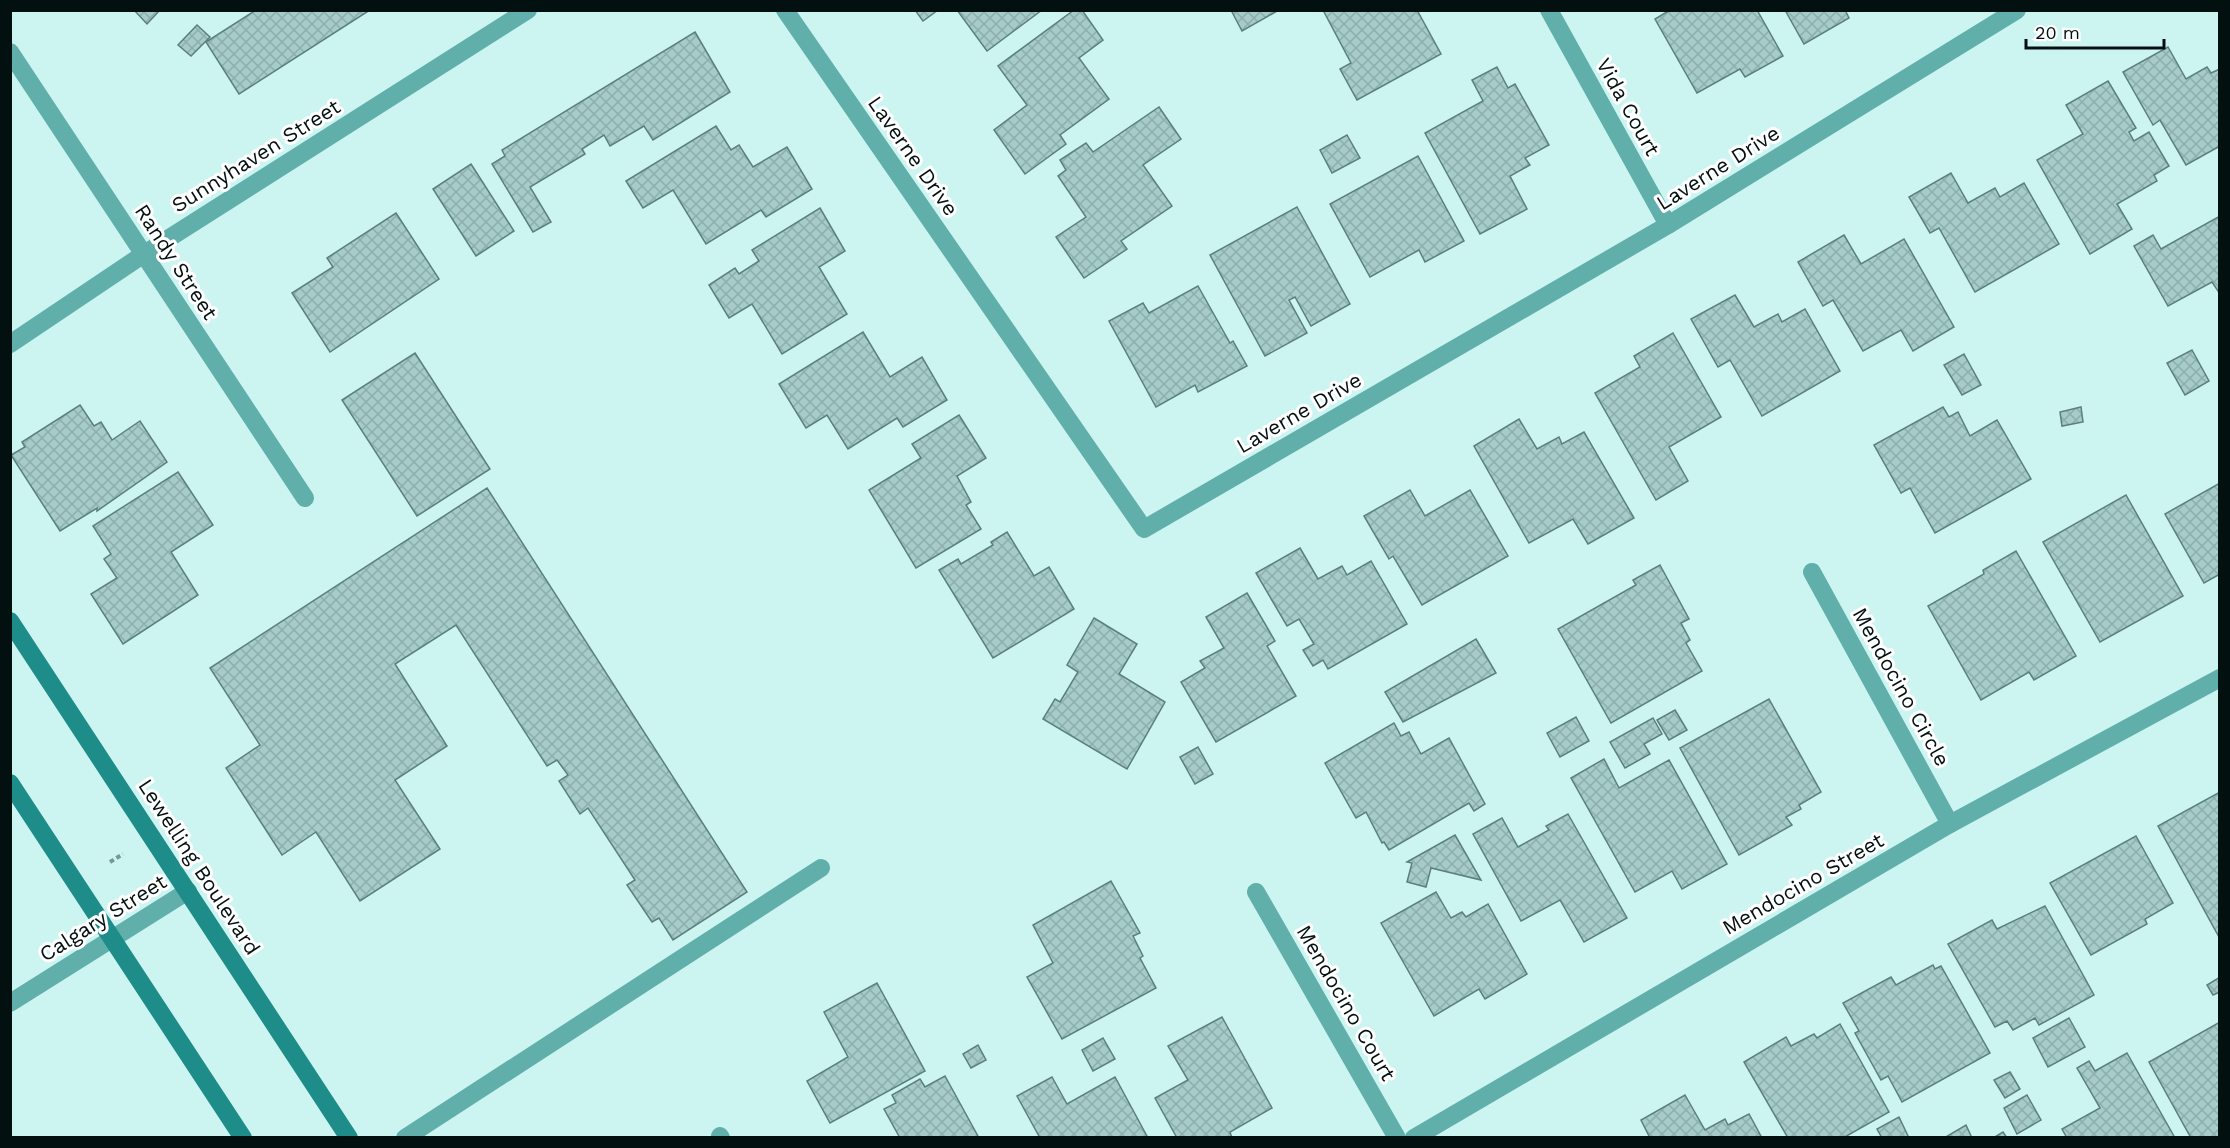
<svg xmlns="http://www.w3.org/2000/svg" width="2230" height="1148" font-family="'Work Sans',sans-serif">
<style>
.building{fill:url(#building-cross-hatch);stroke:#5b7f7d;stroke-width:1.5}
.lines{fill:none;stroke-linecap:round;stroke-linejoin:round}
.path{stroke:#799694;stroke-width:4;stroke-dasharray:4.5 3;stroke-linecap:butt}
.service{stroke:#61afab;stroke-width:18}
.minor{stroke:#61afab;stroke-width:18}
.secondary{stroke:#1e8c88;stroke-width:18}
.labels{text-anchor:middle;stroke-width:6;stroke-linejoin:round;paint-order:stroke}
.street-label{font-size:21px;fill:#031010;stroke:#fff}
</style>
<defs>
<pattern id="building-cross-hatch" width="8" height="8" patternUnits="userSpaceOnUse" patternTransform="scale(1.5)"><rect width="8" height="8" fill="#a6ccca"/><path d="M0 0l8 8M0 8l8-8" fill="none" stroke="#8daeac"/></pattern>
</defs>
<rect width="100%" height="100%" fill="#ccf4f1"/>
<!-- building -->
<g class="building">
<polygon points="134,10 160,10 147,24"/>
<polygon points="256,10 370,10 239,94 206,42"/>
<polygon points="915,10 938,10 923,21"/>
<polygon points="957,10 1042,10 987,51"/>
<polygon points="1074,10 1082,10 1103,40 1079,58 1109,99 1060,135 1066,144 1025,174 994,130 1027,105 998,66"/>
<polygon points="1231,10 1279,10 1242,31"/>
<polygon points="1323,10 1417,10 1441,54 1357,100 1340,69 1351,63"/>
<polygon points="1670,10 1757,10 1783,56 1745,77 1740,69 1697,93 1655,19"/>
<polygon points="1785,10 1845,10 1849,18 1804,44"/>
<polygon points="197,25 210,37 191,56 178,45"/>
<polygon points="695,32 730,92 653,140 644,126 610,146 604,135 582,149 585,154 530,187 551,222 533,232 492,164 505,156 502,150"/>
<polygon points="2168,47 2186,79 2207,67 2211,73 2220,69 2220,146 2186,165 2160,120 2153,125 2123,72"/>
<polygon points="1497,67 1508,88 1515,84 1549,145 1525,158 1530,165 1510,176 1527,209 1480,234 1425,133 1483,101 1472,80"/>
<polygon points="2108,81 2136,128 2129,132 2134,141 2149,132 2169,166 2154,175 2157,181 2117,204 2132,229 2090,254 2037,160 2083,134 2066,105"/>
<polygon points="1159,107 1181,139 1143,165 1172,206 1121,241 1127,249 1084,278 1056,237 1086,217 1058,176 1066,170 1060,160 1086,143 1093,152"/>
<polygon points="716,126 731,150 739,145 753,167 787,147 812,189 766,217 761,210 706,244 673,190 643,208 626,181"/>
<polygon points="1347,135 1360,158 1332,173 1320,150"/>
<polygon points="1418,156 1464,241 1425,262 1419,250 1370,277 1330,204"/>
<polygon points="471,164 514,231 476,256 433,189"/>
<polygon points="1951,173 1968,203 1995,188 2000,197 2024,183 2059,244 1975,292 1939,228 1930,233 1909,197"/>
<polygon points="1297,207 1350,304 1311,326 1295,297 1289,300 1307,333 1265,356 1210,255"/>
<polygon points="820,208 845,251 819,267 847,314 782,354 752,304 729,318 709,285 735,268 739,274 759,261 752,250"/>
<polygon points="396,213 439,279 330,352 292,293 333,267 327,258"/>
<polygon points="2220,216 2220,294 2212,282 2168,306 2134,246 2153,235 2161,249"/>
<polygon points="1844,235 1861,264 1904,239 1954,327 1913,351 1901,330 1863,351 1833,300 1823,306 1798,262"/>
<polygon points="1198,286 1230,343 1233,341 1247,366 1198,392 1195,385 1156,407 1109,321 1143,303 1149,313"/>
<polygon points="1735,295 1754,327 1778,314 1782,322 1805,309 1840,371 1762,416 1730,360 1718,367 1691,319"/>
<polygon points="863,332 890,377 922,357 947,400 903,427 897,418 848,449 827,415 806,428 779,384"/>
<polygon points="1673,333 1721,417 1669,447 1688,481 1656,500 1595,393 1640,367 1634,356"/>
<polygon points="2192,350 2209,381 2185,395 2167,363"/>
<polygon points="415,353 490,469 417,516 342,400"/>
<polygon points="1964,354 1981,385 1962,395 1944,365"/>
<polygon points="80,405 94,426 101,422 112,440 140,421 167,462 97,511 97,508 60,531 11,455 25,447 22,442"/>
<polygon points="1943,407 1949,417 1958,412 1970,436 1997,420 2031,479 1935,533 1910,488 1901,493 1874,445"/>
<polygon points="2081,407 2083,422 2062,426 2060,412"/>
<polygon points="959,415 986,458 957,476 971,502 966,505 981,529 916,568 869,490 921,458 912,444"/>
<polygon points="1519,419 1537,449 1559,437 1562,444 1584,432 1634,518 1588,544 1573,519 1529,543 1474,446"/>
<polygon points="178,472 213,525 171,552 198,595 123,644 91,594 117,578 104,559 111,554 93,526"/>
<polygon points="2220,483 2220,574 2204,583 2165,514"/>
<polygon points="487,488 747,892 673,940 659,918 652,922 627,885 635,880 588,808 580,814 559,781 568,775 557,760 547,766 456,625 395,664 447,746 395,780 440,849 360,901 316,832 282,855 226,768 260,745 210,668"/>
<polygon points="1410,490 1425,516 1470,490 1508,556 1422,605 1393,556 1389,559 1364,516"/>
<polygon points="2126,495 2183,596 2100,642 2043,542"/>
<polygon points="1007,532 1034,576 1049,567 1074,609 993,658 939,570 958,559 961,564 993,545 991,542"/>
<polygon points="1300,548 1318,579 1342,566 1347,575 1371,561 1407,624 1328,669 1323,660 1313,666 1303,650 1314,644 1299,619 1287,626 1256,573"/>
<polygon points="2016,551 2076,656 2034,680 2029,672 1981,700 1928,606 1984,574 1983,570"/>
<polygon points="1660,565 1689,619 1681,623 1690,640 1686,643 1702,671 1611,723 1558,629 1636,585 1633,580"/>
<polygon points="1247,593 1275,641 1267,646 1296,696 1216,742 1181,682 1205,668 1200,661 1224,648 1206,617"/>
<polygon points="1094,618 1137,644 1119,674 1165,702 1127,769 1043,719 1055,699 1060,702 1078,672 1067,665"/>
<polygon points="1476,639 1496,673 1403,722 1385,692"/>
<polygon points="1769,699 1821,792 1799,805 1801,809 1786,817 1792,825 1739,855 1680,748"/>
<polygon points="1675,710 1687,730 1669,740 1657,720"/>
<polygon points="1576,717 1589,741 1560,757 1547,733"/>
<polygon points="1653,718 1662,734 1644,744 1650,754 1625,768 1610,742"/>
<polygon points="1394,723 1401,736 1409,732 1421,754 1449,738 1485,804 1474,811 1469,803 1389,850 1384,842 1382,843 1366,812 1356,818 1325,763"/>
<polygon points="1198,747 1213,774 1195,784 1180,757"/>
<polygon points="1604,759 1619,788 1669,760 1727,864 1682,889 1672,871 1635,892 1571,778"/>
<polygon points="2220,792 2220,936 2219,937 2158,826"/>
<polygon points="1568,814 1627,918 1584,942 1560,900 1521,921 1473,834 1502,818 1518,847 1549,830 1546,826"/>
<polygon points="1455,835 1481,880 1431,868 1426,887 1407,882 1412,863 1407,862"/>
<polygon points="2136,836 2173,903 2145,919 2147,924 2091,955 2050,883"/>
<polygon points="1111,881 1140,933 1133,936 1143,956 1140,958 1156,988 1062,1039 1027,977 1053,963 1033,925"/>
<polygon points="1436,892 1451,918 1462,912 1466,917 1488,904 1527,974 1485,999 1479,989 1434,1016 1381,923"/>
<polygon points="2045,906 2094,995 2039,1025 2035,1018 2013,1030 2007,1021 1995,1027 1948,944 1992,920 1997,929"/>
<polygon points="1933,965 1935,969 1941,966 1990,1053 1902,1102 1888,1076 1881,1080 1855,1033 1859,1031 1843,1003 1891,977 1896,985"/>
<polygon points="2220,977 2220,992 2213,995 2207,985"/>
<polygon points="877,983 925,1071 830,1123 807,1081 848,1057 824,1012"/>
<polygon points="1222,1017 1272,1108 1230,1132 1232,1138 1177,1138 1155,1098 1188,1080 1168,1046"/>
<polygon points="2069,1018 2085,1047 2048,1067 2033,1038"/>
<polygon points="2220,1022 2220,1138 2191,1138 2149,1062"/>
<polygon points="1840,1024 1889,1112 1843,1138 1788,1138 1744,1062 1786,1037 1791,1046 1814,1034 1817,1038"/>
<polygon points="1103,1038 1115,1059 1093,1071 1082,1050"/>
<polygon points="978,1045 986,1060 971,1068 963,1054"/>
<polygon points="2127,1053 2175,1138 2067,1138 2062,1129 2100,1108 2077,1068 2089,1061 2095,1071"/>
<polygon points="2010,1072 2020,1089 2005,1098 1994,1080"/>
<polygon points="945,1076 979,1138 900,1138 884,1109 896,1103 892,1095 920,1079 925,1087"/>
<polygon points="1052,1077 1067,1104 1115,1077 1148,1138 1040,1138 1017,1096"/>
<polygon points="1685,1095 1705,1130 1725,1119 1728,1125 1749,1114 1762,1138 1650,1138 1641,1120"/>
<polygon points="2027,1095 2041,1120 2017,1134 2004,1108"/>
<polygon points="1899,1117 1909,1138 1882,1138 1877,1129"/>
<polygon points="1966,1125 1972,1138 1944,1138"/>
<polygon points="2003,1132 2007,1138 1993,1138"/>
</g>
<g class="lines">
<!-- path -->
<polyline class="path" points="110,862 123,854"/>
<!-- service -->
<polyline class="service" points="405,1138 821,868"/>
<!-- minor -->
<g class="minor">
<polyline points="785,10 1144,529 1668,225 2017,10"/>
<polyline points="1549,10 1668,225"/>
<polyline points="10,52 305,498"/>
<polyline points="10,344 144,254 528,10"/>
<polyline points="1812,572 1950,824"/>
<polyline points="1256,892 1397,1138"/>
<polyline points="10,1003 188,891"/>
<polyline points="720,1136 721,1138"/>
<polyline points="1414,1138 1950,824 2220,678"/>
</g>
<!-- secondary -->
<g class="secondary">
<polyline points="10,621 349,1138"/>
<polyline points="10,783 243,1138"/>
</g>
</g>
<g class="labels">
<!-- street labels -->
<g class="street-label">
<text transform="translate(1628 107) rotate(61)" y="7">Vida Court</text>
<text transform="translate(256 156) rotate(-32)" y="7">Sunnyhaven Street</text>
<text transform="translate(913 156) rotate(55)" y="7">Laverne Drive</text>
<text transform="translate(1718 168) rotate(-32)" y="7">Laverne Drive</text>
<text transform="translate(176 262) rotate(57)" y="7">Randy Street</text>
<text transform="translate(1299 413) rotate(-30)" y="7">Laverne Drive</text>
<text transform="translate(1901 687) rotate(61)" y="7">Mendocino Circle</text>
<text transform="translate(199 867) rotate(57)" y="7">Lewelling Boulevard</text>
<text transform="translate(1803 884) rotate(-30)" y="7">Mendocino Street</text>
<text transform="translate(103 918) rotate(-32)" y="7">Calgary Street</text>
<text transform="translate(1346 1003) rotate(60)" y="7">Mendocino Court</text>
</g>
</g>
<!-- border -->
<rect width="2230" height="1148" fill="none" stroke="#031010" stroke-width="24"/>
<!-- scale -->
<path d="M2026 39v9h138v-9" fill="none" stroke="#031010" stroke-width="3"/>
<text x="2035" y="39" font-size="18" fill="#031010" stroke="#ffffff" stroke-width="4.5" paint-order="stroke">20 m</text>
</svg>
